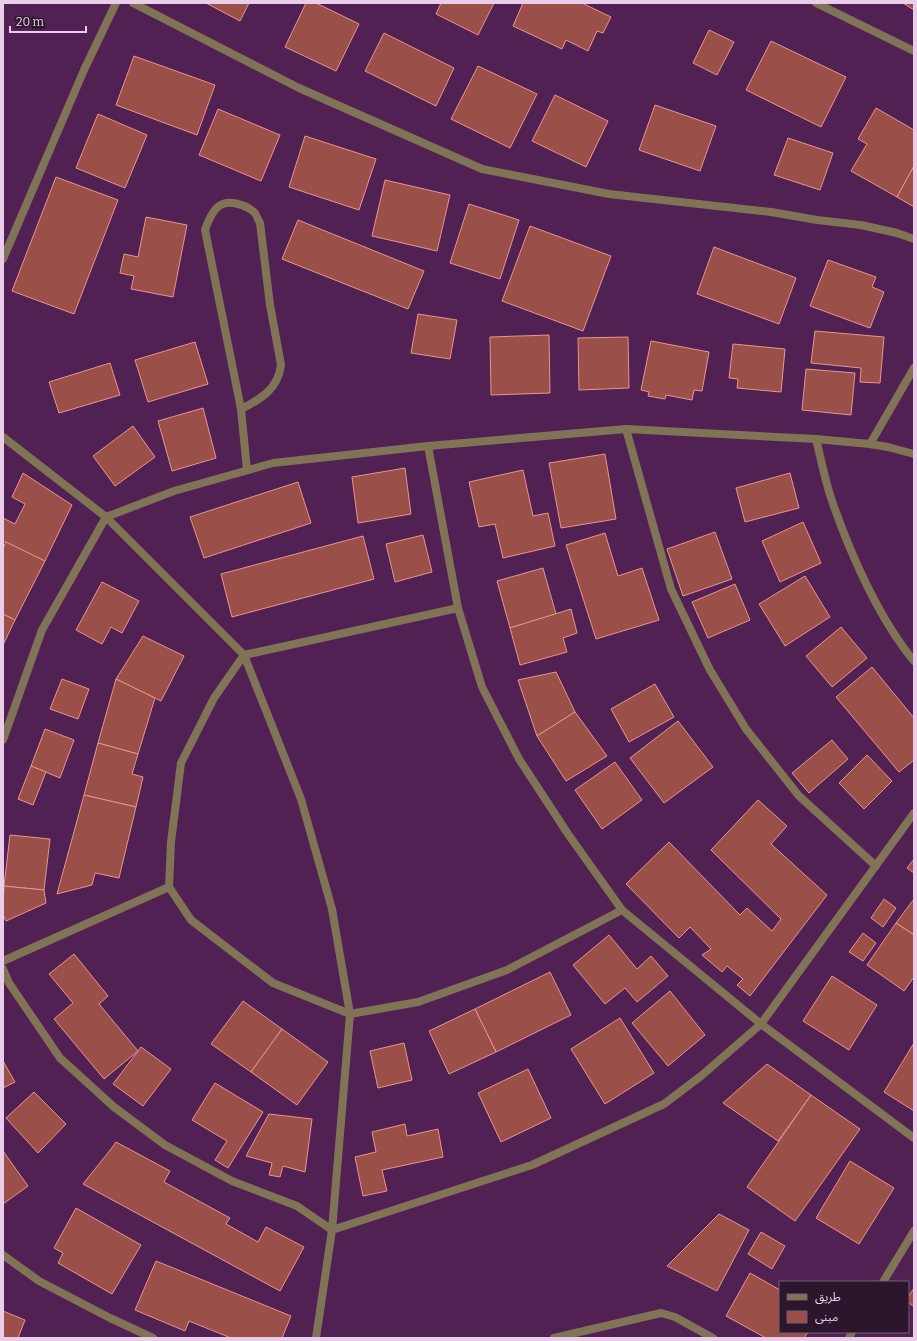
<svg xmlns="http://www.w3.org/2000/svg" width="917" height="1341" font-family="Bitter,'Noto Sans Arabic',serif">
<style>
.building{fill:#9a4f49;stroke:#e9968e}
.lines{fill:none;stroke-linecap:round;stroke-linejoin:round}
.minor{stroke:#817356;stroke-width:8}
.tertiary{stroke:#817356;stroke-width:8}
</style>
<rect width="100%" height="100%" fill="#512154"/>
<!-- building -->
<g class="building">
<polygon points="206,3 249,3 240,21"/>
<polygon points="306,3 316,3 359,24 336,71 285,47"/>
<polygon points="441,3 494,3 478,35 436,14"/>
<polygon points="523,3 582,3 611,17 603,33 597,31 588,51 566,40 562,49 513,26"/>
<polygon points="903,3 914,3 914,10"/>
<polygon points="709,30 734,42 717,75 693,63"/>
<polygon points="384,33 454,68 436,106 365,71"/>
<polygon points="771,41 846,77 821,127 746,90"/>
<polygon points="134,56 215,85 197,135 116,105"/>
<polygon points="478,66 537,94 510,148 451,119"/>
<polygon points="555,95 608,121 586,167 532,141"/>
<polygon points="655,105 716,126 700,171 639,150"/>
<polygon points="876,108 914,130 914,166 897,197 851,171 867,144 858,139"/>
<polygon points="218,109 280,135 261,181 199,155"/>
<polygon points="98,114 147,135 125,188 76,168"/>
<polygon points="305,136 376,159 359,210 289,187"/>
<polygon points="788,138 833,153 820,190 774,175"/>
<polygon points="914,166 914,207 897,197"/>
<polygon points="56,177 118,200 74,314 12,291"/>
<polygon points="385,180 450,195 437,251 372,236"/>
<polygon points="469,204 519,220 500,279 450,263"/>
<polygon points="146,217 187,225 173,297 131,289 134,276 120,273 124,254 138,257"/>
<polygon points="298,220 424,271 408,309 282,259"/>
<polygon points="530,226 611,256 583,331 502,301"/>
<polygon points="714,247 796,278 779,324 697,294"/>
<polygon points="828,260 876,277 872,287 884,292 870,328 810,306"/>
<polygon points="418,314 457,320 450,359 411,353"/>
<polygon points="815,331 884,337 880,383 860,382 861,368 811,363"/>
<polygon points="549,335 550,393 491,395 490,337"/>
<polygon points="628,337 629,388 579,390 578,338"/>
<polygon points="651,341 709,352 702,391 694,390 692,400 666,395 665,399 648,396 649,392 641,390"/>
<polygon points="195,342 208,384 148,402 135,360"/>
<polygon points="733,344 785,349 781,392 737,388 738,379 729,378"/>
<polygon points="110,363 120,395 59,413 49,382"/>
<polygon points="806,369 855,373 851,415 802,410"/>
<polygon points="203,408 216,458 172,471 158,421"/>
<polygon points="133,426 155,457 115,486 93,456"/>
<polygon points="605,454 616,519 561,528 549,463"/>
<polygon points="405,468 411,514 358,523 352,477"/>
<polygon points="523,470 533,516 548,513 555,546 503,558 495,524 479,527 469,482"/>
<polygon points="23,473 72,505 45,561 3,541 3,518 15,524 25,504 12,497"/>
<polygon points="790,473 799,508 745,522 736,488"/>
<polygon points="298,482 311,523 204,558 190,517"/>
<polygon points="803,522 821,563 780,582 762,541"/>
<polygon points="715,532 732,579 683,596 667,549"/>
<polygon points="605,533 618,576 642,568 659,620 596,639 566,545"/>
<polygon points="423,535 432,572 395,582 386,544"/>
<polygon points="363,536 374,579 232,617 221,574"/>
<polygon points="6,542 45,561 15,620 3,614 3,548"/>
<polygon points="543,568 556,614 510,628 497,581"/>
<polygon points="805,576 830,617 785,646 759,604"/>
<polygon points="102,582 139,601 122,633 111,627 102,644 76,630"/>
<polygon points="735,584 750,620 708,638 692,602"/>
<polygon points="571,609 577,633 563,638 567,652 520,665 510,628"/>
<polygon points="3,614 15,620 3,645"/>
<polygon points="841,627 867,658 832,687 806,656"/>
<polygon points="143,636 184,656 161,701 116,679"/>
<polygon points="872,667 914,718 914,760 899,772 836,697"/>
<polygon points="556,672 575,712 537,736 518,680"/>
<polygon points="62,679 89,689 78,719 50,709"/>
<polygon points="116,679 155,698 138,754 98,743"/>
<polygon points="655,684 674,717 629,742 611,709"/>
<polygon points="575,712 607,756 566,781 537,736"/>
<polygon points="678,721 713,767 664,803 630,758"/>
<polygon points="45,729 74,740 60,778 31,766"/>
<polygon points="832,740 848,759 809,793 792,773"/>
<polygon points="98,743 138,754 132,774 143,777 136,807 84,795"/>
<polygon points="867,755 892,781 864,809 839,783"/>
<polygon points="615,762 642,800 602,829 575,790"/>
<polygon points="31,766 46,772 33,805 18,799"/>
<polygon points="84,795 136,807 119,878 95,873 92,885 57,894"/>
<polygon points="758,800 787,826 771,844 827,895 750,996 737,985 743,979 727,966 722,972 702,955 711,949 690,927 679,938 626,884 669,842 740,915 747,908 772,931 781,919 711,850"/>
<polygon points="10,835 50,839 44,890 4,886"/>
<polygon points="914,859 914,873 907,868"/>
<polygon points="4,886 44,890 46,903 6,921 3,915"/>
<polygon points="884,899 896,908 883,927 871,918"/>
<polygon points="914,899 914,935 896,923"/>
<polygon points="896,923 914,935 914,977 904,991 867,965"/>
<polygon points="863,933 876,943 863,961 849,952"/>
<polygon points="609,935 637,969 651,956 668,976 637,1002 625,988 605,1004 573,965"/>
<polygon points="74,954 108,996 99,1004 138,1051 104,1079 54,1019 73,1003 49,974"/>
<polygon points="550,972 571,1015 496,1052 475,1009"/>
<polygon points="832,976 877,1005 849,1050 803,1021"/>
<polygon points="670,991 705,1035 668,1066 632,1023"/>
<polygon points="243,1001 282,1029 251,1072 211,1044"/>
<polygon points="475,1009 496,1052 449,1074 429,1031"/>
<polygon points="620,1018 654,1073 605,1104 571,1049"/>
<polygon points="282,1029 328,1062 297,1105 251,1072"/>
<polygon points="404,1043 412,1080 378,1088 370,1051"/>
<polygon points="914,1043 914,1111 884,1092"/>
<polygon points="141,1047 171,1069 143,1106 113,1084"/>
<polygon points="3,1061 15,1082 3,1088"/>
<polygon points="767,1064 811,1095 778,1141 723,1103"/>
<polygon points="528,1069 551,1118 501,1142 478,1093"/>
<polygon points="215,1083 263,1112 228,1168 215,1160 227,1141 192,1120"/>
<polygon points="34,1092 66,1124 38,1153 6,1118"/>
<polygon points="811,1095 860,1129 795,1221 747,1187"/>
<polygon points="269,1114 312,1119 305,1172 283,1166 280,1177 269,1175 272,1163 246,1156"/>
<polygon points="405,1124 407,1136 438,1129 443,1157 382,1170 387,1191 363,1196 355,1157 376,1152 372,1132"/>
<polygon points="116,1142 170,1171 164,1182 230,1218 226,1224 258,1242 266,1227 304,1247 280,1291 83,1184 111,1149"/>
<polygon points="3,1151 28,1186 3,1204"/>
<polygon points="850,1161 894,1188 859,1244 816,1218"/>
<polygon points="76,1208 141,1245 112,1294 58,1263 63,1253 54,1248"/>
<polygon points="719,1214 749,1230 717,1291 667,1266"/>
<polygon points="761,1232 785,1246 772,1269 748,1254"/>
<polygon points="156,1261 291,1316 282,1338 231,1338 189,1321 185,1331 135,1310"/>
<polygon points="750,1273 780,1290 780,1332 808,1332 804,1338 766,1338 726,1316"/>
<polygon points="914,1288 914,1307 908,1302 908,1297"/>
<polygon points="3,1311 25,1320 18,1338 3,1338"/>
</g>
<g class="lines">
<!-- minor -->
<g class="minor">
<polyline points="133,3 299,88 482,169 609,194 771,212 817,220 861,225 897,233 914,239"/>
<polyline points="816,3 914,51"/>
<polyline points="3,259 84,70 116,3"/>
<path d="M 241,409 C 261,399 278,389 281,365 L 270,305 L 260,223 C 258,220 257,215 254,212 C 246,205 229,199 219,206 C 212,211 208,221 205,230 L 241,409 L 247,470"/>
<polyline points="626,429 671,589 710,670 746,729 799,796 876,866"/>
<polyline points="3,437 106,517 244,655 301,799 332,909 350,1014 332,1230 316,1338"/>
<path d="M 816,439 C 821,459 825,481 832,501 C 850,553 879,619 914,661"/>
<polyline points="870,444 914,368"/>
<polyline points="428,446 458,608 482,687 519,759 568,834 622,910 507,970 418,1002 350,1014 273,983 191,920 169,887 171,842 181,763 214,698 244,655 458,608"/>
<polyline points="3,740 42,630 106,517 174,491 273,463 428,446 626,429 816,439 870,444 888,447 914,454"/>
<polyline points="622,910 761,1024 914,1138"/>
<polyline points="3,961 169,887"/>
<polyline points="3,969 9,983 60,1058 114,1107 165,1145 232,1181 297,1206 332,1230 532,1165 664,1104 701,1076 761,1024 914,813"/>
<polyline points="3,1255 39,1281 110,1318 153,1338"/>
<polyline points="554,1338 661,1313 675,1317 713,1338"/>
</g>
<!-- tertiary -->
<g class="tertiary">
<polyline points="883,1282 914,1231"/>
<polyline points="849,1338 852,1332"/>
</g>
</g>
<!-- border -->
<rect width="917" height="1341" fill="none" stroke="#eacdea" stroke-width="8"/>
<!-- legend -->
<rect x="779" y="1281" width="130" height="52" fill="#2b162c" stroke="#775f78"/>
<rect x="787" y="1294" width="20" height="6" fill="#817356" stroke="#775f78"/>
<text x="815" y="1301" font-size="12" fill="#eacdea">طريق</text>
<rect x="787" y="1311" width="20" height="12" fill="#9a4f49" stroke="#775f78"/>
<text x="815" y="1321" font-size="12" fill="#eacdea">مبنى</text>
<!-- scale -->
<path d="M10 26v6h76v-6" fill="none" stroke="#eacdea" stroke-width="2"/>
<text x="16" y="26" font-size="12" fill="#eacdea" stroke="#2b162c" stroke-width="3" paint-order="stroke">20 m</text>
</svg>
